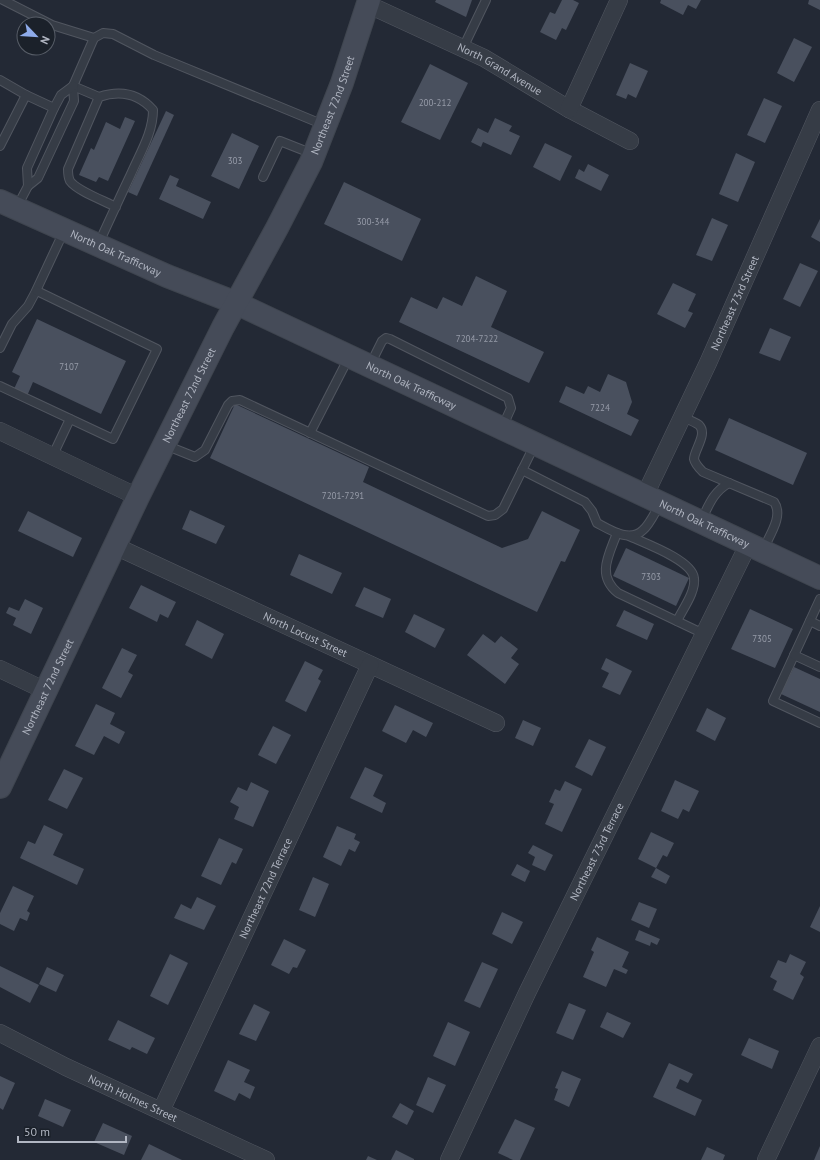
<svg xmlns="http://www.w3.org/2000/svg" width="820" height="1160" font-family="'PT Sans',sans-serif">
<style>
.building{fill:#49505e}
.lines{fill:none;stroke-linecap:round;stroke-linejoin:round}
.service-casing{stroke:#515660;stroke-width:10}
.minor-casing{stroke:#515660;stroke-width:18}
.secondary-casing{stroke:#3f454f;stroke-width:24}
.service{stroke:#363c46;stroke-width:8}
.minor{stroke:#363c46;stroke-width:17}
.secondary{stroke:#454b58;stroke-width:22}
.labels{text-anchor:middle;stroke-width:3;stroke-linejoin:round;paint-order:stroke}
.number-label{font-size:9px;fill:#979ca9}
.street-label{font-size:11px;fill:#b1b6c2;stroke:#1b212a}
</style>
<rect width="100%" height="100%" fill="#232935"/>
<!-- building -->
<g class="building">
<polygon points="436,0 472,0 466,17 435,2"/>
<polygon points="562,0 573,0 579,3 566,30 562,28 556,40 540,32 550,12 555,14"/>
<polygon points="661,0 701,0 696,9 688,5 683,15 660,3"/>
<polygon points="809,0 820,0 820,10 808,4"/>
<polygon points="794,38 812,47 794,82 777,73"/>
<polygon points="630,63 648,71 636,98 628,94 626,99 616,95"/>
<polygon points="430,64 468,83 440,140 401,122"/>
<polygon points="764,98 782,106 765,143 747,135"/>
<polygon points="166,111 174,115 137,196 128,192"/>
<polygon points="125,117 135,121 108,181 99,177 96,182 79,175 91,148 94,150 106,122 120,129"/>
<polygon points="495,118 512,126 509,131 520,136 511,155 483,142 481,147 471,142 478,128 488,133"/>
<polygon points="232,133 259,146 239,189 211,176"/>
<polygon points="545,143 572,156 560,181 533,167"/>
<polygon points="736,153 755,162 738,202 719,194"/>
<polygon points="588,164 609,175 601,191 575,178 579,169 584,172"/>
<polygon points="170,175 179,179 176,186 211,202 203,219 159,199"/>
<polygon points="344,182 421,219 402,261 324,224"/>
<polygon points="712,218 728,225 712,261 696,255"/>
<polygon points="820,219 820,242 811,237"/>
<polygon points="800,263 818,271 800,307 783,299"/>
<polygon points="476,276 507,291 491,327 544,352 529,383 399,322 411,297 437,309 443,297 462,306"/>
<polygon points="673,283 696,294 688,311 693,313 685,328 657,314"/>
<polygon points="37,319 126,361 101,414 33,382 27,396 14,389 20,376 12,372"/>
<polygon points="770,328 791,337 780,361 759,353"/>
<polygon points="608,374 626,382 632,402 627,414 639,420 631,436 559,402 566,386 584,394 588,386 600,392"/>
<polygon points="235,404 369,467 363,482 502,548 528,539 542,511 580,530 565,562 561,561 537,612 210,458"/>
<polygon points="729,418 807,453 793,485 715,450"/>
<polygon points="190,510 225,526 216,544 182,529"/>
<polygon points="28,511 82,538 73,557 18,531"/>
<polygon points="626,548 689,578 676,606 613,576"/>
<polygon points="299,554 342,573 332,594 290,575"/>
<polygon points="141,585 176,602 168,618 160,614 157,622 129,608"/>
<polygon points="364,587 391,599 383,618 355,606"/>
<polygon points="25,599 43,608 31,634 13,625 16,618 6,613 9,607 19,611"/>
<polygon points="750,609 793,629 775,668 731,649"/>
<polygon points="624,610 654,624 647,640 616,626"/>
<polygon points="414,614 445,629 435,648 405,632"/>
<polygon points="197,620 224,634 212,659 185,645"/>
<polygon points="483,634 495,643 501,636 518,649 511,658 519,664 505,684 467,655"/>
<polygon points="122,648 137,655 128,672 133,675 121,698 102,688"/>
<polygon points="606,658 632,671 620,695 602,687 609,673 601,669"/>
<polygon points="305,661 323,670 318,679 321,681 306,712 285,701"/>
<polygon points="794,667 820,679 820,712 781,694"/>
<polygon points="96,704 115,713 110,724 125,732 119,744 104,736 94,755 75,746"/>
<polygon points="395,705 433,723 426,737 413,730 406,743 382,731"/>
<polygon points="707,708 726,718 715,741 696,731"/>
<polygon points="523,720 541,728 533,746 515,738"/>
<polygon points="273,726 291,735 276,764 258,755"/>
<polygon points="589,739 606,747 592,776 575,767"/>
<polygon points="365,767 383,775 373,796 386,803 382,813 350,798"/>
<polygon points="64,769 83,778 67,809 48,800"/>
<polygon points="675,780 699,791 689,812 683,809 678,819 661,811"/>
<polygon points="565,781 582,789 562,832 545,824 554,804 549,802 555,789 560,791"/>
<polygon points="251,782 269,791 253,827 234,819 239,807 230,802 238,787 247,791"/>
<polygon points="44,825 63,834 53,855 84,869 77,885 20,858 28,841 35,844"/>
<polygon points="337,826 356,834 354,839 360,842 355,852 349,849 341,866 323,857"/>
<polygon points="651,832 674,843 667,857 663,855 656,868 638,859"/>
<polygon points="219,838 243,849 236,864 232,862 221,885 201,876"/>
<polygon points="533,845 553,855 545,871 532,865 535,857 528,853"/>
<polygon points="517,864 530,871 525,882 511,875"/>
<polygon points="656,868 670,876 666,884 651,877"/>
<polygon points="313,877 329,884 315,917 299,910"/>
<polygon points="13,886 34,896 27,911 30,913 27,921 20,918 14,931 0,924 0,913"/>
<polygon points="197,897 216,906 204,930 174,918 181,904 191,909"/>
<polygon points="639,902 657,909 649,928 631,920"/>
<polygon points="820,906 820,932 810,927"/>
<polygon points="502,912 523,922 512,944 492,934"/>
<polygon points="639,930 660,939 657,945 651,942 650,946 635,940"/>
<polygon points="597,937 629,952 622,967 628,970 626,974 614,969 606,987 583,977 594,952 591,950"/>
<polygon points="284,939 306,950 297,968 293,967 289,974 271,965"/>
<polygon points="170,954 188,963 168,1005 150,996"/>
<polygon points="790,954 806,962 800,974 804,977 793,1000 773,990 777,981 770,977 778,960 786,963"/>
<polygon points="482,962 498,969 480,1008 464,1001"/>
<polygon points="0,966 39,985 30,1003 0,987"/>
<polygon points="47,967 64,975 56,992 39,984"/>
<polygon points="569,1003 586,1010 573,1040 556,1033"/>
<polygon points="254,1004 270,1012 256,1041 239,1034"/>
<polygon points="607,1012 631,1023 623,1038 600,1027"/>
<polygon points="118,1020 155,1038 147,1054 132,1047 130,1050 108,1040"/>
<polygon points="448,1022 470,1032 455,1066 433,1056"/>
<polygon points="749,1038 779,1051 772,1069 741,1055"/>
<polygon points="228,1060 250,1070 244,1082 255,1087 250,1099 239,1093 235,1101 214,1091"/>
<polygon points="669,1063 693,1074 688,1083 680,1079 676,1088 702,1100 695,1116 653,1097"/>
<polygon points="562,1071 581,1079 569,1107 554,1100 558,1089 555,1088"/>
<polygon points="0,1076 15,1083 3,1110 0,1108"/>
<polygon points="428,1077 446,1085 433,1113 416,1105"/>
<polygon points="45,1099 71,1110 63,1127 38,1116"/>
<polygon points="400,1103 414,1111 407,1125 392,1117"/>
<polygon points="515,1119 535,1128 520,1160 513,1160 498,1153"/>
<polygon points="103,1123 132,1136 124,1155 94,1142"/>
<polygon points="149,1144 182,1160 141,1160"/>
<polygon points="820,1146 820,1160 814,1160"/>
<polygon points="707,1147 725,1155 723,1160 701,1160"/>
<polygon points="396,1150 414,1159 414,1160 391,1160"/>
<polygon points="368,1156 377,1160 366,1160"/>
</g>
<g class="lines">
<!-- service casing -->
<g class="service-casing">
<g id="service">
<polyline points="3,0 52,25 94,38"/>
<polyline points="463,48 486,0"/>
<polyline points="0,80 26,95"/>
<polyline points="73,86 99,97"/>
<polyline points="0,146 26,95 54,108"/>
<polyline points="263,177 280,141 313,154"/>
<polyline points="28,186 38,178 74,101 73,86 94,38 103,33 113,34 154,55 324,125"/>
<polyline points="17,207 28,186 27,168 54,108 61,95 73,86"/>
<path d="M 98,245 C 109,221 120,197 131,174 C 140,153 153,133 153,110 C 138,93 120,90 99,97 L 68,169 C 68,173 68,177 70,181 C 77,191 105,201 116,207"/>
<polyline points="0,348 12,324 28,306 35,293 64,231"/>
<polyline points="370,365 382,341 386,338 390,339 508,398 511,408 502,428"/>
<polyline points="0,386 113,439 157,349 37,291"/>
<path d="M 682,417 C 687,419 695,422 699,425 C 708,434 694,450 694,459 C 695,464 700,469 703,472 L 774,502 C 784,516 769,536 763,550"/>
<polyline points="310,433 349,357"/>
<polyline points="165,445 195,457 205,450 228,405 232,401 240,400 488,516 495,515 503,509 535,444"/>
<polyline points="53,455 70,419"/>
<path d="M 522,470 L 585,502 L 592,511 L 597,523 C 610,530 630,543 643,530 C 650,524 655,512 660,504"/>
<path d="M 701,521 C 709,505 713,492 729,483"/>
<path d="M 617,533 C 609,555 596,575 618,593 L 704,634"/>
<path d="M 629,536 C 644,543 692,560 694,578 C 696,592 682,610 677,621"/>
<polyline points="820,599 773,701 820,723"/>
<polyline points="810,621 820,626"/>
<polyline points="794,655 820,667"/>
</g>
</g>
<!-- minor casing -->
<g class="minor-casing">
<g id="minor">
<path id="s1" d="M 367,4 L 484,58 L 569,109 L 630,141"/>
<polyline points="569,109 619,0"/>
<polyline points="0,431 138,497"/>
<path id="s2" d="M 645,495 L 708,363 L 820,110"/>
<path id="s3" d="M 115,546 L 496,723"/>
<polyline points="0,669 46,691"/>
<path id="s4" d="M 0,1033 L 66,1067 L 266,1160"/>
<path id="s5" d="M 161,1111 L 370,665"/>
<path id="s6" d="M 449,1160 L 527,993 L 748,545"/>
<polyline points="766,1160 820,1046"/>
</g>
</g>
<!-- secondary casing -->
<g class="secondary-casing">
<g id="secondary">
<path id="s7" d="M 0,201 L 167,276 L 236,303 L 820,578"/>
<path id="s8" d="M 0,787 L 138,497 L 223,327 L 277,228 L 311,162 L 342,83 L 369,0"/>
</g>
</g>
<!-- service -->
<use href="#service" class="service"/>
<!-- minor -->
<use href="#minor" class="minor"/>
<!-- secondary -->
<use href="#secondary" class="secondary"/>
</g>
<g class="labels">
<!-- number labels -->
<g class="number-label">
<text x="435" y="106">200-212</text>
<text x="235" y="164">303</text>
<text x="373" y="225">300-344</text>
<text x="477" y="342">7204-7222</text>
<text x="69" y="370">7107</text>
<text x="600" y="411">7224</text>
<text x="343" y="499">7201-7291</text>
<text x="651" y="580">7303</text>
<text x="762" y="642">7305</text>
</g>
<!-- street labels -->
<g class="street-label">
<text dy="4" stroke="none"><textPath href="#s1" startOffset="148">North Grand Avenue</textPath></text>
<text dy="4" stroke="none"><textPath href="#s8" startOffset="759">Northeast 72nd Street</textPath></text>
<text dy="4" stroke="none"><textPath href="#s7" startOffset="127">North Oak Trafficway</textPath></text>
<text dy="4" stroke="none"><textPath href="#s2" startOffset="212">Northeast 73rd Street</textPath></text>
<text dy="4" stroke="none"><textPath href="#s7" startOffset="451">North Oak Trafficway</textPath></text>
<text dy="4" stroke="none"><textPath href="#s8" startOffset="435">Northeast 72nd Street</textPath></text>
<text dy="4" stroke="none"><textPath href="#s7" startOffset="775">North Oak Trafficway</textPath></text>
<text dy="4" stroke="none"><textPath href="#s3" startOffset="210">North Locust Street</textPath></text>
<text dy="4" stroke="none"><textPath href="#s8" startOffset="111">Northeast 72nd Street</textPath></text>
<text dy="4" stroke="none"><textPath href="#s6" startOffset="342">Northeast 73rd Terrace</textPath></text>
<text dy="4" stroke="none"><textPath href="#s5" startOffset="246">Northeast 72nd Terrace</textPath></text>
<text dy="4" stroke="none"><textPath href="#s4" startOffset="148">North Holmes Street</textPath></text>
</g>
</g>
<!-- north arrow -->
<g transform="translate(36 36) rotate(115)"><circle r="19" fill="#1b212a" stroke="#575d67"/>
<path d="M0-3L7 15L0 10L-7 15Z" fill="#8eabea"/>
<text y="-6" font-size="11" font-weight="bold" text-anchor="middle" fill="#b1b6c2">N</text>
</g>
<!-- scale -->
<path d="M18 1136v6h108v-6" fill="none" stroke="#b1b6c2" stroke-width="2"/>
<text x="24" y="1136" font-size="12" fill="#b1b6c2" stroke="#1b212a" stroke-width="3" paint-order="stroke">50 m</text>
</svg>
